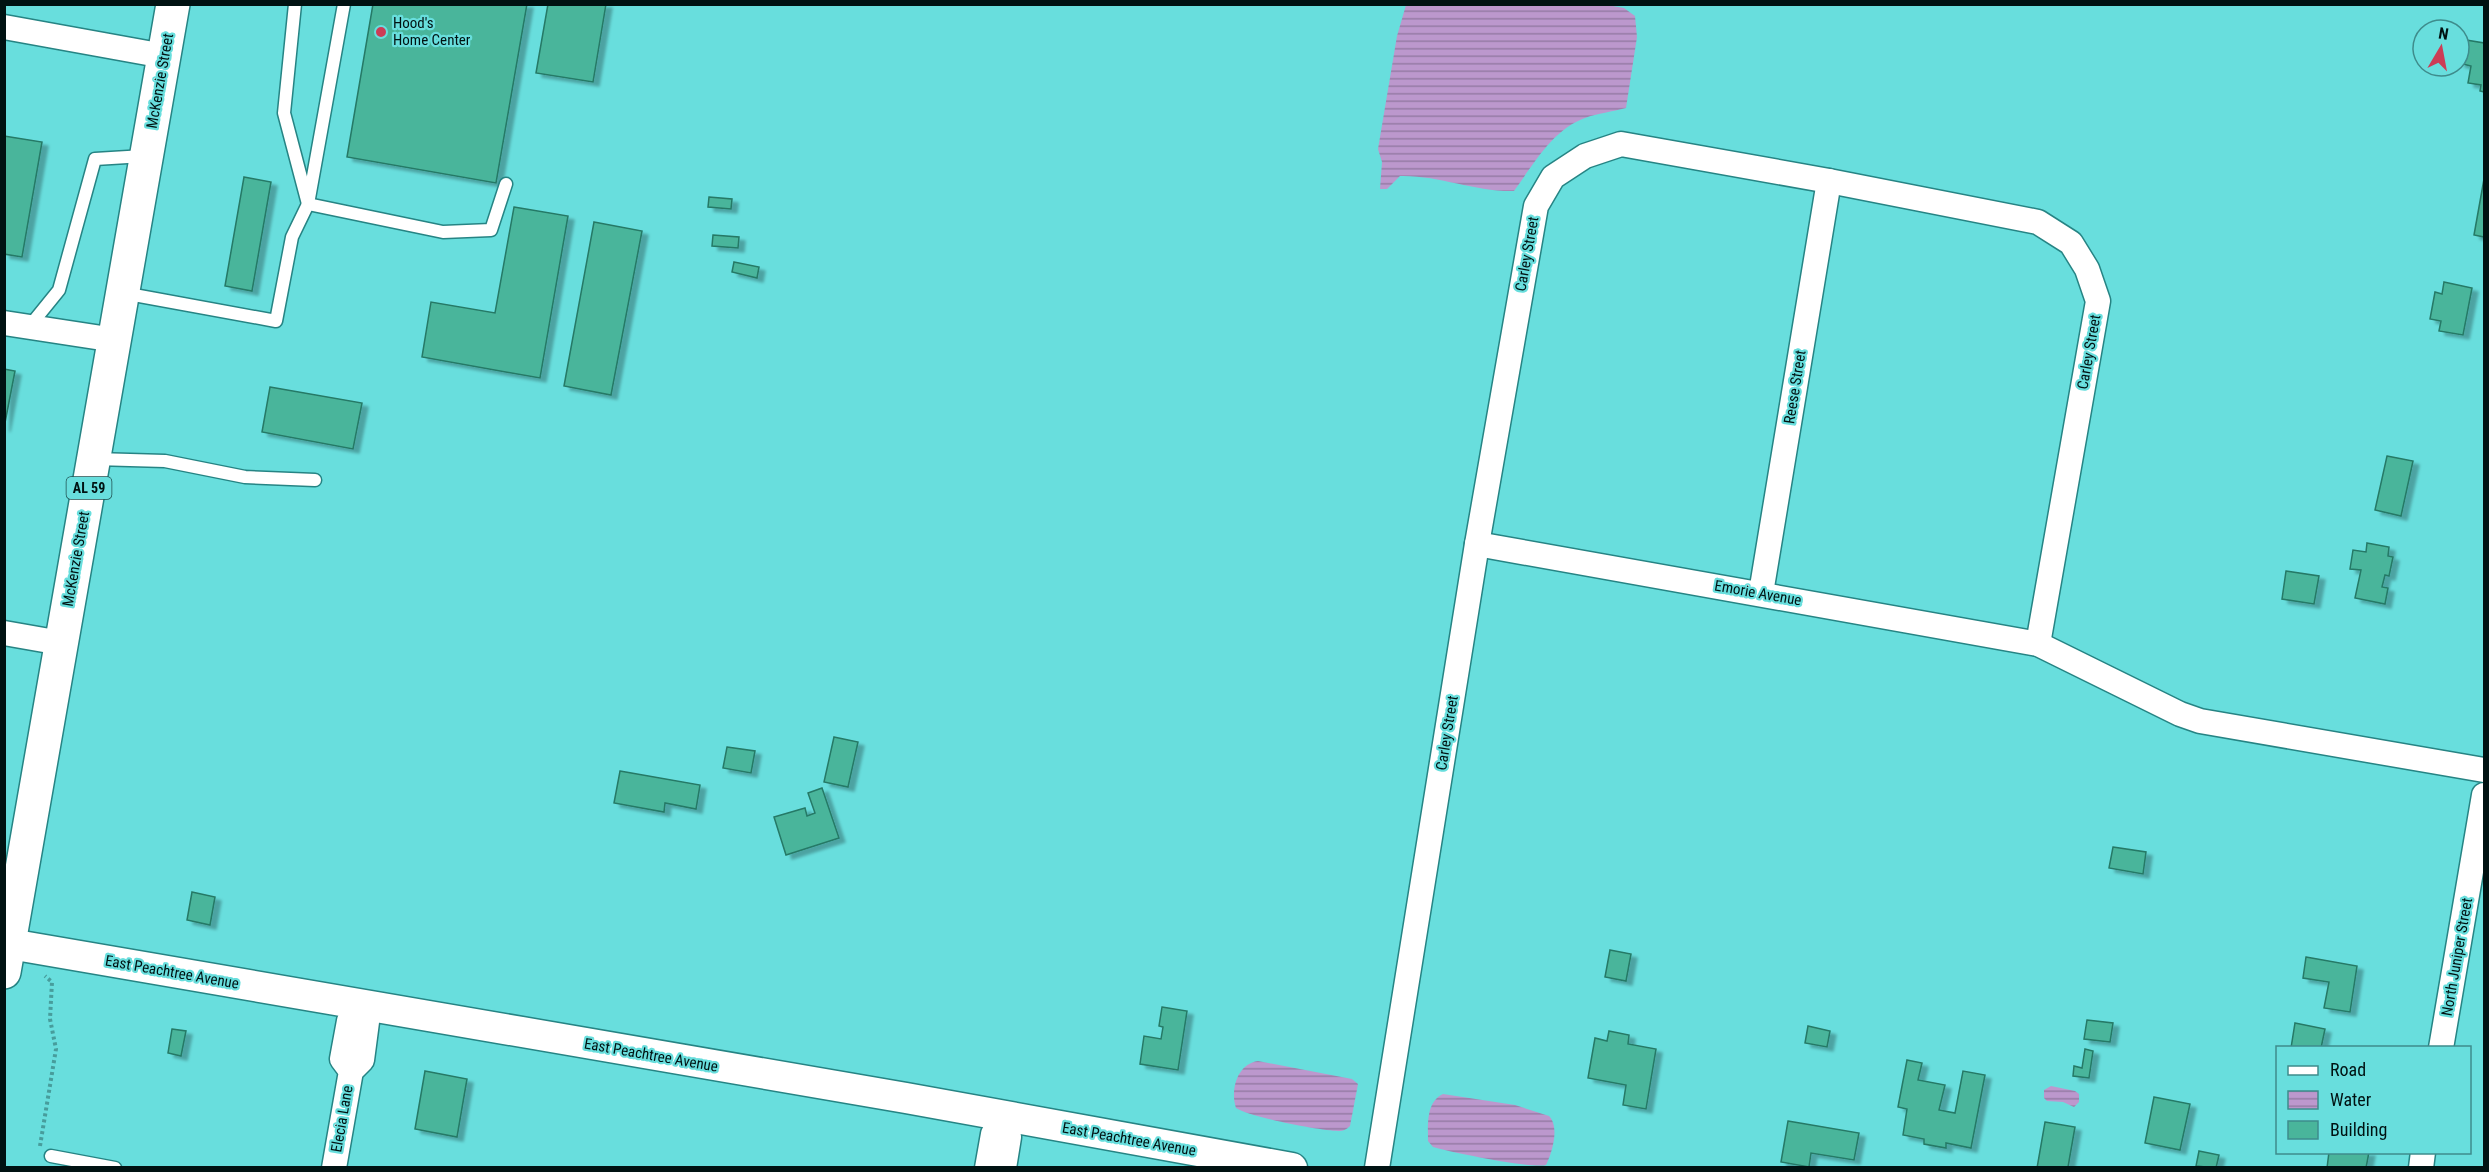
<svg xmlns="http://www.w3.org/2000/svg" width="2489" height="1172" font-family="'Roboto Condensed',sans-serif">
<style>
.water{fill:url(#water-rules)}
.building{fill:#49b59b;stroke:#257966;stroke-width:1.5;filter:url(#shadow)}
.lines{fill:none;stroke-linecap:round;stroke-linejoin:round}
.service-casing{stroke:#268484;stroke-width:15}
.minor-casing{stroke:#268484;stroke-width:27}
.tertiary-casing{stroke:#268484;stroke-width:33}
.primary-casing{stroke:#268484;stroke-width:36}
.path{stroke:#479d9c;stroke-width:4;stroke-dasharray:3 3;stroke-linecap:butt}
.service{stroke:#fff;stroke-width:12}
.minor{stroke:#fff;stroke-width:24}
.tertiary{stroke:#fff;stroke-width:30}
.primary{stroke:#fff;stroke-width:33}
.poi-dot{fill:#cc3c56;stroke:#68dedd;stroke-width:2}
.labels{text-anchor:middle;stroke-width:4.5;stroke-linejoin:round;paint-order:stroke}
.shield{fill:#68dedd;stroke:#1f4f4f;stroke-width:1.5}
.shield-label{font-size:14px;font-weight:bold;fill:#001212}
.poi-label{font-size:15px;fill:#001212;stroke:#68dedd;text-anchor:start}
.street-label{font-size:15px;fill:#001212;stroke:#68dedd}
</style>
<defs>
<pattern id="water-rules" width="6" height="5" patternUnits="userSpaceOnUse" patternTransform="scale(1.5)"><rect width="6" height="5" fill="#bc98cd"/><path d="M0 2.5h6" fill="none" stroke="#967ba5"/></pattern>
<filter id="shadow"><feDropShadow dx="6" dy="4" stdDeviation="1.5" flood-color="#0004"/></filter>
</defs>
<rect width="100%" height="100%" fill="#68dedd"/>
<!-- water -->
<g class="water">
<path d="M 1406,5 L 1602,4 L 1624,8 L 1635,16 L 1637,37 L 1626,108 C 1612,112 1598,113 1585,118 C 1553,129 1533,165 1514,191 C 1475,192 1439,175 1400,176 L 1387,189 L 1380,189 L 1382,162 L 1378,149 L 1397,36 Z"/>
<path d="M 1258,1061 L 1352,1079 L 1358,1084 L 1350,1126 C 1346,1130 1343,1131 1338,1131 C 1321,1131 1249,1117 1236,1108 C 1230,1090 1237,1064 1258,1061 Z"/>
<polygon points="2051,1086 2075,1091 2079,1094 2079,1102 2074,1107 2063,1102 2047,1101 2044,1098 2044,1090"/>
<path d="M 1443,1094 L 1515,1105 L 1549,1116 C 1560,1127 1552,1153 1546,1165 C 1532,1169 1450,1152 1433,1147 L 1428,1141 C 1428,1124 1426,1102 1443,1094 Z"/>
</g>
<!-- building -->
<g class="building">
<polygon points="373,4 527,4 496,183 347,157"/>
<polygon points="548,4 606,4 593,82 536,73"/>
<polygon points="2460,39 2484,43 2484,92 2480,91 2481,85 2468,83 2471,66 2459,63"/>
<polygon points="4,136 42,142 22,257 4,254"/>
<polygon points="244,177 271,182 252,291 225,286"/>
<polygon points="2484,179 2484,237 2474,235"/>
<polygon points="709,197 732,199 731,209 708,207"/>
<polygon points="514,207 568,216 540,378 422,357 431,302 495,313"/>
<polygon points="594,222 642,231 611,395 564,386"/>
<polygon points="713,235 739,237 738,248 712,246"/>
<polygon points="734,262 759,267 757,278 732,272"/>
<polygon points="2444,282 2472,288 2463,335 2439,331 2441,321 2430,319 2435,292 2442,294"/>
<polygon points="4,369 15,371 4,428"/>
<polygon points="270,387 362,403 353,449 262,432"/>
<polygon points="2387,456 2413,461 2401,516 2375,510"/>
<polygon points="2367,543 2389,547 2388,556 2393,557 2389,576 2385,575 2382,587 2388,588 2385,604 2355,598 2361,570 2350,569 2353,550 2366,552"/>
<polygon points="2286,571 2319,576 2314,604 2282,599"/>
<polygon points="834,737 858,742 848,787 824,782"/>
<polygon points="727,747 755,751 751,773 723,768"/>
<polygon points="620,771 700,785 696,809 665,803 664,812 614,803"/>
<polygon points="822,788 839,838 786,855 774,817 805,808 807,816 815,813 808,793"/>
<polygon points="2113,847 2146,852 2143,874 2109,868"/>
<polygon points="192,892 215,897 210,925 187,920"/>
<polygon points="1610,950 1631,954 1626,981 1605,977"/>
<polygon points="2306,957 2357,966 2350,1012 2324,1008 2329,982 2303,978"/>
<polygon points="1162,1007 1187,1011 1178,1070 1140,1064 1144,1036 1161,1039 1163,1027 1159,1026"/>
<polygon points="2087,1020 2113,1023 2110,1042 2084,1039"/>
<polygon points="2295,1023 2325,1029 2321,1048 2291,1048"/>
<polygon points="1808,1026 1830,1031 1827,1047 1805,1043"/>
<polygon points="172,1029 186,1031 181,1056 168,1053"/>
<polygon points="1609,1031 1629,1035 1628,1044 1656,1049 1646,1109 1623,1105 1626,1085 1588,1078 1595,1038 1607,1041"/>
<polygon points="2085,1049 2093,1051 2089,1078 2073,1076 2074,1066 2082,1068"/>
<polygon points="1907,1060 1922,1063 1918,1080 1945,1085 1939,1110 1955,1113 1963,1071 1985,1075 1971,1148 1946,1143 1946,1148 1924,1144 1924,1139 1903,1135 1907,1109 1898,1107"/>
<polygon points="425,1071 467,1079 457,1137 415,1129"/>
<polygon points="2154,1097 2190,1104 2180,1150 2145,1143"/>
<polygon points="1788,1121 1859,1133 1854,1160 1811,1153 1809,1167 1781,1162"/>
<polygon points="2045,1122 2075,1127 2068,1167 2072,1168 2037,1168"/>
<polygon points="2199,1151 2219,1155 2216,1168 2196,1166"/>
<polygon points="2329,1152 2369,1152 2366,1168 2327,1168"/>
</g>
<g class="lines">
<!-- service casing -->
<g class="service-casing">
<g id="service">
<polyline points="295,4 284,113 308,204 443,232 491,230 506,184"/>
<polyline points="123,293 276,321 292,237 308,204 344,4"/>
<polyline points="29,327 59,290 95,159 144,156"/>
<polyline points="95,459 165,461 245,477 315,480"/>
<polyline points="51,1156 115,1168"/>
</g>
</g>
<!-- minor casing -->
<g class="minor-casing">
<g id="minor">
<polyline points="4,27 164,56"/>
<polyline points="4,323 115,340"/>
<polyline points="1477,544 2038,644 2180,714 2200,721 2484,770"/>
<polyline points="1761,593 1829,181"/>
<polyline points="4,633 61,643"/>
<polyline points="2441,1048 2484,795"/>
<polyline points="334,1168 351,1071 362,1060 367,1022 361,1006 349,1021 342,1059 351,1071"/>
<polyline points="987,1168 993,1134 1003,1116"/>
<polyline points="1004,1168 1009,1137 1006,1124"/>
<polyline points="1377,1168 1477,544 1536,206 1553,177 1585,156 1621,144 1829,181 2038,222 2071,243 2087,269 2098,301 2038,644"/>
<polyline points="2421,1168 2423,1152"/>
</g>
</g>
<!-- tertiary casing -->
<g class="tertiary-casing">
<polyline id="tertiary" points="4,943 906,1098 1292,1168"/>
</g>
<!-- primary casing -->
<g class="primary-casing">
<polyline id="primary" points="4,972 173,4"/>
</g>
<!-- path -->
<polyline class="path" points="40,1146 56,1049 50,1019 52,982 45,976"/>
<!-- service -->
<use href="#service" class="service"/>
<!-- minor -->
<use href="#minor" class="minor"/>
<!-- tertiary -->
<use href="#tertiary" class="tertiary"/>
<!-- primary -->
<use href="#primary" class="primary"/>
</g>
<!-- markers -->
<circle class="poi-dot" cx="381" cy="32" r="6"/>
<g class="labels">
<!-- shield labels -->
<rect class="shield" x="66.5" y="477" width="45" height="22" rx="4.5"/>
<g class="shield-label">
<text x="89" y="493">AL 59</text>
</g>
<!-- poi labels -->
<g class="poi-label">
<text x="393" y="28">Hood's<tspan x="393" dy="17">Home Center</tspan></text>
</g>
<!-- street labels -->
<g class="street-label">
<text transform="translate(160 81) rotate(-80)" y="5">McKenzie Street</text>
<text transform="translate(1527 254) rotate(-80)" y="5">Carley Street</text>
<text transform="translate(2089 352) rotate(-80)" y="5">Carley Street</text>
<text transform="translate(1795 387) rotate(-81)" y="5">Reese Street</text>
<text transform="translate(76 559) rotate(-80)" y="5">McKenzie Street</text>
<text transform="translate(1758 593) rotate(10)" y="5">Emorie Avenue</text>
<text transform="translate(1447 733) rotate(-81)" y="5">Carley Street</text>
<text transform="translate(2457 957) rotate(-80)" y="5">North Juniper Street</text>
<text transform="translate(172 972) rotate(10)" y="5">East Peachtree Avenue</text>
<text transform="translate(651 1055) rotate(10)" y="5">East Peachtree Avenue</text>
<text transform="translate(342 1119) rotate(-80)" y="5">Elecia Lane</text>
<text transform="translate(1129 1139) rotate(10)" y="5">East Peachtree Avenue</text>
</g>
</g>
<!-- border -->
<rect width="2489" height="1172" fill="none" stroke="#001212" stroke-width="12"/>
<!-- legend -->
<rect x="2276" y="1046" width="195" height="108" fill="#68dedd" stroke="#3e8c8c" stroke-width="1.5"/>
<rect x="2288" y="1066" width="30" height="9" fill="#ffffff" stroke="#3e8c8c" stroke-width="1.5"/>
<text x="2330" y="1076" font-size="18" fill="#001212">Road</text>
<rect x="2288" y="1091" width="30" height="18" fill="url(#water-rules)" stroke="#3e8c8c" stroke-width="1.5"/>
<text x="2330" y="1106" font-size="18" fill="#001212">Water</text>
<rect x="2288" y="1121" width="30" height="18" fill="#49b59b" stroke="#3e8c8c" stroke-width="1.5"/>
<text x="2330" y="1136" font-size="18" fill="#001212">Building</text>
<!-- north arrow -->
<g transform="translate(2441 48) rotate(10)"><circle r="28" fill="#68dedd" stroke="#3e8c8c" stroke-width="1.5"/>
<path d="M0-4.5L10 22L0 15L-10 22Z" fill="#cc3c56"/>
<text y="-9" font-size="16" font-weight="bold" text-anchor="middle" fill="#001212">N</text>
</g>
</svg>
